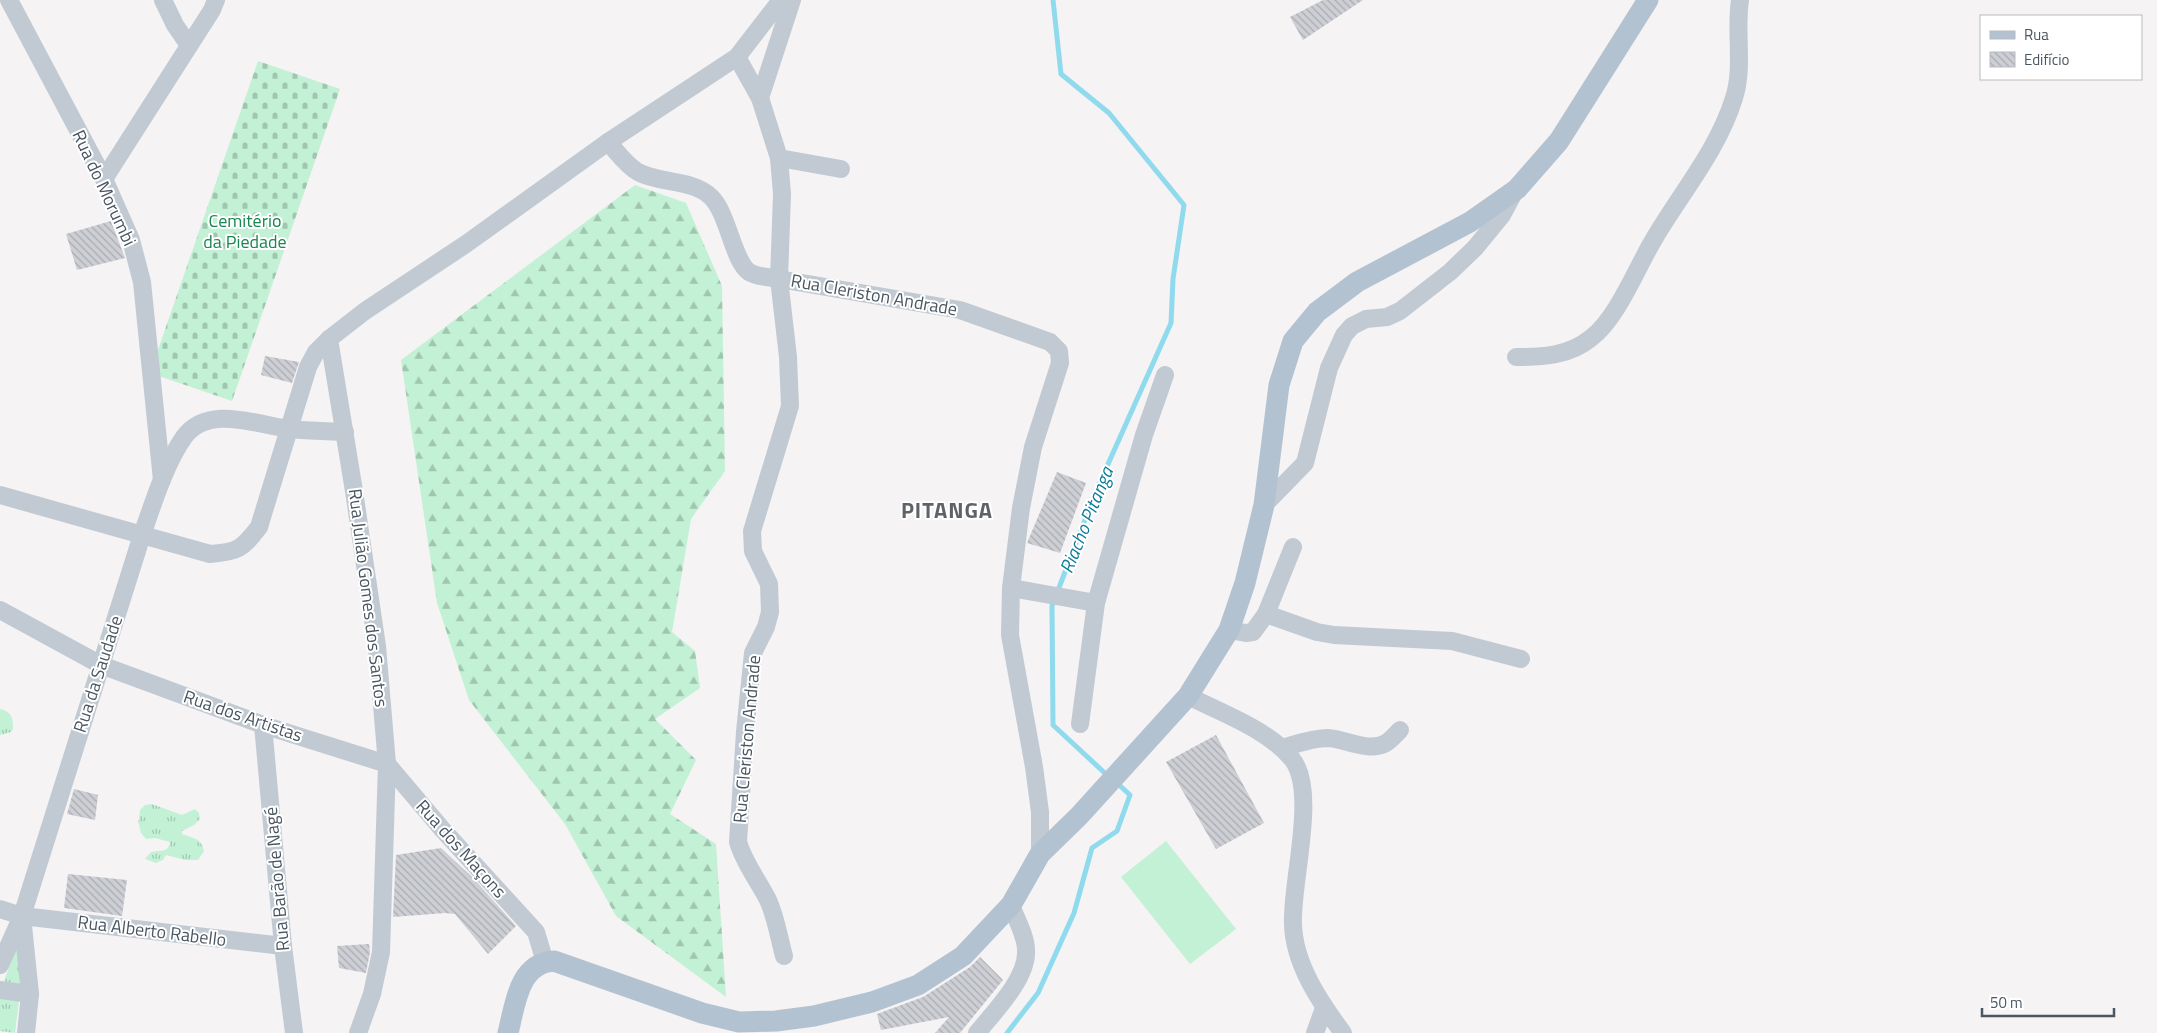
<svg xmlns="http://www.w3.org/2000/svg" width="2157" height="1033" font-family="'Titillium Web',sans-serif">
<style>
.grass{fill:url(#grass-tufts)}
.forest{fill:url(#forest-firs)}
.cemetery{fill:url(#cemetery-stones)}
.garden{fill:#c3f1d5}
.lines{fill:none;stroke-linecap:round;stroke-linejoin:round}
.stream{stroke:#90daee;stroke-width:5}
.building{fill:url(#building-back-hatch)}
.minor{stroke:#c1cad2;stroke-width:18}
.major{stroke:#b3c2d1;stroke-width:21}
.labels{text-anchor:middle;stroke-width:4;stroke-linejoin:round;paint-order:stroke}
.street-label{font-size:18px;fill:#4a5661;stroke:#fff}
.park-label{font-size:18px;fill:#17864f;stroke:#fff}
.water-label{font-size:19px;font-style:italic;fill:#0c7c9b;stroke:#fff}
.district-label{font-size:22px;font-weight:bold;letter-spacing:1px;fill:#5f6368;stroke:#fff}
</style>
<defs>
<pattern id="grass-tufts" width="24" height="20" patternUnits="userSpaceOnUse" patternTransform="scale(1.25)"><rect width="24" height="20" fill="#c3f1d5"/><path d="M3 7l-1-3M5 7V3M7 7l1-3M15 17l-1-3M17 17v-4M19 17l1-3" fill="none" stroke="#a0c6b0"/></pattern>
<pattern id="forest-firs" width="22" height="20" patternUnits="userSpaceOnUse" patternTransform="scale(1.25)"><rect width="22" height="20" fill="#c3f1d5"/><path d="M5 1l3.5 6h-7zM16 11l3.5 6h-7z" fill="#a0c6b0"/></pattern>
<pattern id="cemetery-stones" width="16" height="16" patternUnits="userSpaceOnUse" patternTransform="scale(1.25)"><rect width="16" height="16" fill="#c3f1d5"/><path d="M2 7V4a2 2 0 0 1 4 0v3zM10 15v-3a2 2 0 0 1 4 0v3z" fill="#a0c6b0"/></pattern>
<pattern id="building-back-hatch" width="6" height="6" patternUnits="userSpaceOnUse" patternTransform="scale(1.25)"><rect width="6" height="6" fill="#cdcfd5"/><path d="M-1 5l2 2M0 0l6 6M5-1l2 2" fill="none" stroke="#a8abb0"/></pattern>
</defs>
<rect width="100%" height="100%" fill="#f5f3f3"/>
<!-- grass -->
<g class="grass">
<path d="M 0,709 C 12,712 13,718 13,729 L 11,732 L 0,735 Z"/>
<path d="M 152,804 L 182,815 L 195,809 L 199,813 L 200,819 L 194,825 L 182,831 L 182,834 C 194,839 201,837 204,851 L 198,860 L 185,860 L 166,855 L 163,860 L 156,863 L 145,859 L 151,852 C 160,850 169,853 170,842 L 155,838 L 146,839 L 141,833 L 138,821 L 139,820 L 140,810 L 145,805 Z"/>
<polygon points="19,940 20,986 3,984"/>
<polygon points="0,998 19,1000 15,1033 0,1031"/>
</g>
<!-- forest -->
<polygon class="forest" points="635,185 686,203 722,286 725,471 691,519 672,632 695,651 700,688 655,719 696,760 670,814 716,844 726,997 616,916 565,824 469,700 437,603 401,360"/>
<!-- cemetery -->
<polygon class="cemetery" points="258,61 340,89 232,401 150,373"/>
<!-- garden -->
<polygon class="garden" points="1166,841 1236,929 1190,964 1121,877"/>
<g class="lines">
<!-- stream -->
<g class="stream">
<polyline points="1053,0 1061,74 1109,113 1184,205 1173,279 1171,323 1096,491 1052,606 1053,725 1108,776"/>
<polyline points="1007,1033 1038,993 1074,913 1092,848 1117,831 1130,795 1117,783"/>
</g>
</g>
<!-- building -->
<g class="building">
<polygon points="1323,0 1363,0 1303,40 1290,17"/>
<polygon points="111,221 125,258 77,270 66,234"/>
<polygon points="265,356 299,362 292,383 261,375"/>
<polygon points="1057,472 1086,483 1060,553 1027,543"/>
<polygon points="1216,735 1264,823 1216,849 1166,762"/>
<polygon points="74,789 98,795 95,820 67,814"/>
<polygon points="441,848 472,877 516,926 488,954 455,914 445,913 393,917 396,855"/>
<polygon points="68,874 127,880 122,916 64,908"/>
<polygon points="369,944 370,952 366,973 339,968 337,946"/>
<polygon points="980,957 1003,980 960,1033 935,1033 949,1017 881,1030 877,1014 923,997 970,967"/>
</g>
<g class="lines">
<!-- minor -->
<g class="minor">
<polyline points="9,0 104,179 131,240 142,282 162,480"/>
<polyline points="163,0 175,25 188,44"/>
<polyline points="737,57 760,98 792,0"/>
<path d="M 608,142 C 618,153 626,165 638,172 C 660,184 693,179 711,197 C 728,213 733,261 749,272 C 757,277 770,277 779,279 L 782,194 L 779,158 L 760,98"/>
<polyline points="779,158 841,169"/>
<polyline points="104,179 212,10 216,0"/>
<polyline points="329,339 354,491 377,646 387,764 381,952 372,994 358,1033"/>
<path d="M 1516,357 C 1543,357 1569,356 1591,338 C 1617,319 1637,267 1654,239 C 1681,193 1718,150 1734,98 C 1744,67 1735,32 1740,0"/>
<path d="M 0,495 L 210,554 C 238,552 242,549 259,527 L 308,367 L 316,352 L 329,339 L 365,311 L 466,244 L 608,142 L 737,57 L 781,0"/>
<polyline points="1264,505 1305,463 1329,368 1344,335 1352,326 1366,319 1387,317 1400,311 1450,272 1475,248 1502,215 1515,191"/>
<polyline points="1011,588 1096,603"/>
<polyline points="0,610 101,665 263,725 387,764"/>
<polyline points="1266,614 1317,632 1334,635 1452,641 1521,659"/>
<polyline points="1229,630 1246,633 1253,632 1266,614 1293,547"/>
<path d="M 1188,696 C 1220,712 1269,730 1292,759 C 1318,791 1291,882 1293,924 C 1294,964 1320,1002 1343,1033"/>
<polyline points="1080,724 1096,603 1144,435 1165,375"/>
<polyline points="263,725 283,946 294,1033"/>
<path d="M 1282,748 C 1296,744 1313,738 1328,738 C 1346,739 1369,753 1386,743 C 1391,740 1396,734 1400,730"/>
<polyline points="387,764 442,829 536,932 545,962"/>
<polyline points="0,909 22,916 283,946"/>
<polyline points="22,916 30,994 26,1033"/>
<path d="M 784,956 C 779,938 776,917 768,900 C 758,880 744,863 738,842 L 745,732 L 753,653 L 766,627 L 770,612 L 769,584 L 753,551 L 752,531 L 790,406 L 788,357 L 779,279 L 960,310 L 1050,342 L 1059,351 L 1060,363 L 1033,447 L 1021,508 L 1011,588 L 1010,635 L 1034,767 L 1040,812 L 1040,854"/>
<path d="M 0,965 L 22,916 L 142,535 C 153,504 165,464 184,437 C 209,403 259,426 291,429 C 309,431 327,431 345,432"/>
<polyline points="0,990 30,994"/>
<path d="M 977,1033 C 994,1012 1028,978 1026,950 C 1026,936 1016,919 1011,905"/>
<polyline points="1315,1033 1324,1008"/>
</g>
<!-- major -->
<path class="major" d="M 508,1033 C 515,1006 518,963 554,961 L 702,1013 L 739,1022 L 776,1021 L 814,1016 L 872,1002 L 918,985 L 963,956 L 1011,905 L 1040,854 L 1079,816 L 1188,696 L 1229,630 L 1245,583 L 1264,505 L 1279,385 L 1293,341 L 1317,312 L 1357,282 L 1470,222 L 1517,189 L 1559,141 L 1648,0"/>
</g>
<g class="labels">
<!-- street labels -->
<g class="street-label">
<text transform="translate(104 188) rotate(65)" y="6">Rua do Morumbi</text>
<text transform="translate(874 295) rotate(10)" y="6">Rua Cleriston Andrade</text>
<text transform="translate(368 598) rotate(83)" y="6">Rua Julião Gomes dos Santos</text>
<text transform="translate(98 674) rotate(-72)" y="6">Rua da Saudade</text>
<text transform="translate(243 716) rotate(19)" y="6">Rua dos Artistas</text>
<text transform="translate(747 739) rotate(-85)" y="6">Rua Cleriston Andrade</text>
<text transform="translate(461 849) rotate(48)" y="6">Rua dos Maçons</text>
<text transform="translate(277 879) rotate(-95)" y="6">Rua Barão de Nagé</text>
<text transform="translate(152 931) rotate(7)" y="6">Rua Alberto Rabello</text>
</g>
<!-- park labels -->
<g class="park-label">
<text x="245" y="227">Cemitério<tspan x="245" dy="21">da Piedade</tspan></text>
</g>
<!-- water labels -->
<g class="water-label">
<text transform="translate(1086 520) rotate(-68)" y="7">Riacho Pitanga</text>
</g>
<!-- district labels -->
<g class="district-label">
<text x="947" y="518">PITANGA</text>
</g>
</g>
<!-- legend -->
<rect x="1980" y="15" width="162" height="65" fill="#ffffff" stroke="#b7bbc0"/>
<rect x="1990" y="31" width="25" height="8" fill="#b3c2d1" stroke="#b7bbc0"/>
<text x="2024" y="40" font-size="15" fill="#4a5661">Rua</text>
<rect x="1990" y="52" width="25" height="15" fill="url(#building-back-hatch)" stroke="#b7bbc0"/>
<text x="2024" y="65" font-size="15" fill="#4a5661">Edifício</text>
<!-- scale -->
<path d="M1982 1008v8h132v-8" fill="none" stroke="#4a5661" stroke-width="2.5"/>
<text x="1990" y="1008" font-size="15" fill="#4a5661" stroke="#ffffff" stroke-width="4" paint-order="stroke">50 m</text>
</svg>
